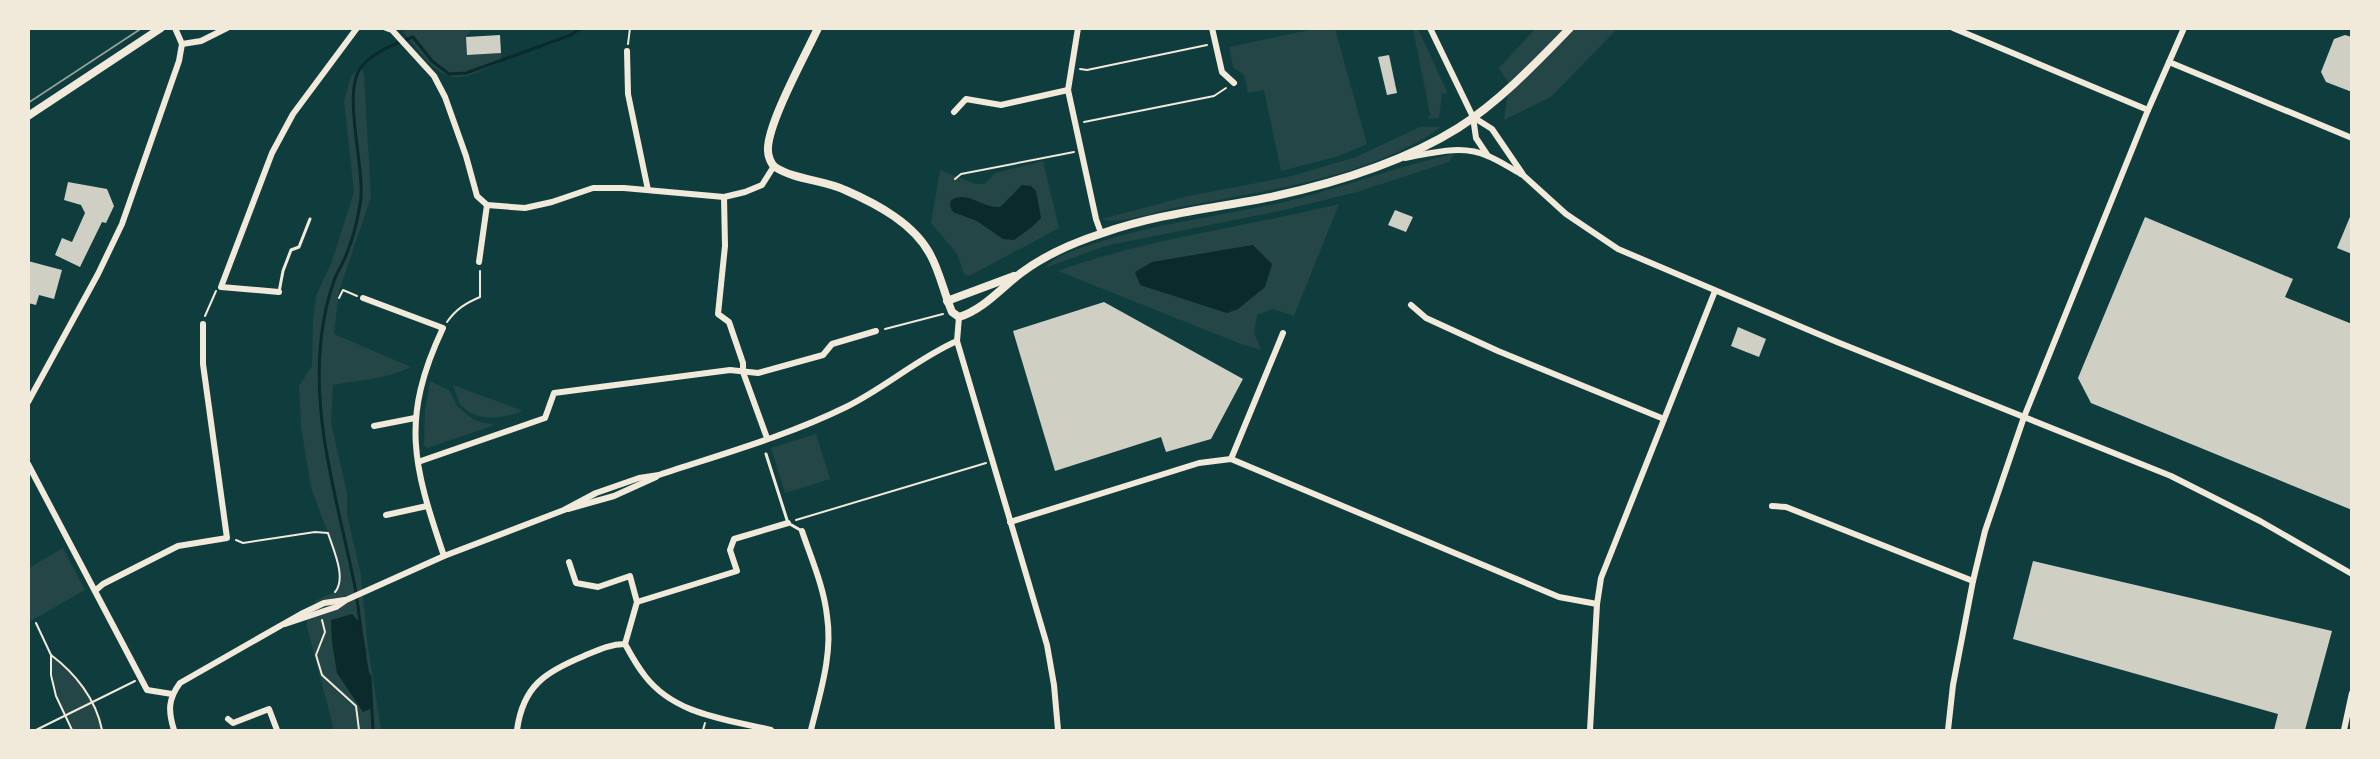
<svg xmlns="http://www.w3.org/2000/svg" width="2380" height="759" font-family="Figtree,sans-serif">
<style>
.green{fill:#244646}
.water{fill:#0a2a2b}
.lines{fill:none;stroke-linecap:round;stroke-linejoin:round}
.stream{stroke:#0a2a2b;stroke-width:3}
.building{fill:#cfcfc3}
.path{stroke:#f1e9da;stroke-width:2}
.service{stroke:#f1e9da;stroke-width:3}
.minor{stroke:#f1e9da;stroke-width:6}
.tertiary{stroke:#f1e9da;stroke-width:8}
.tram{stroke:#97a49c;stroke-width:1.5}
</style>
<rect width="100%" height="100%" fill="#0f3d3e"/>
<!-- green -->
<g class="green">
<path d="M 408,29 L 472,29 L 466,37 L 468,55 L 501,53 L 502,62 C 489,66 476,75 461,77 C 437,81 418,49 403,32 Z"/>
<polygon points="1314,29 1335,29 1367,144 1339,156 1281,171 1264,90 1248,93 1244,75 1233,67 1229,47"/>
<polygon points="1413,29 1418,29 1448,94 1442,93 1439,118 1428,119 1430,114"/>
<polygon points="1535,29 1617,29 1551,97 1504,120 1509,84 1499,68"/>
<path d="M 361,67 L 364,75 L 371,197 L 339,291 L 334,334 L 411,367 C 386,379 360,380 333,385 L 331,423 L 347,493 L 347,515 L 361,575 L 367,640 L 381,730 L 334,730 L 306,623 L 317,607 L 315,601 L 337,591 L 340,577 L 335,552 L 311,488 L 301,426 L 299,386 L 312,366 L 313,320 L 316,296 L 332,261 L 354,192 L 344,101 L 351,76 Z"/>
<path d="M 1420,127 L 1441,127 C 1371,178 1257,192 1174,208 C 1151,212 1124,225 1102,219 L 1189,196 L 1292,176 L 1356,157 Z"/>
<path d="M 1454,154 L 1449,162 L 1357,192 L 1284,210 L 1105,246 L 1045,268 C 1056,255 1078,249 1093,244 C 1162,221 1234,215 1304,197 C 1354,183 1403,165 1454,154 Z"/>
<polygon points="1043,161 1059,228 969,276 964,274 957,254 931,223 940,170 975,184 985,184 995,173"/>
<path d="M 1339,204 L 1294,316 L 1272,309 L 1257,315 L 1254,333 L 1261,350 L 1241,344 L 1058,271 C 1149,238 1245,227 1339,204 Z"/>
<polygon points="430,381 449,390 457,406 470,417 477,421 495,425 427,448 424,445 425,410"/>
<path d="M 453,385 L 521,410 L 521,412 C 502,418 478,423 462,406 C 457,401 456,391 453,385 Z"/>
<polygon points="816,434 830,479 785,493 771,448"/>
<polygon points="63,548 85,590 29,622 29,568"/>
<path d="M 51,656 C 76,674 96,700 102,730 L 72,730 C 60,705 51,684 51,656 Z"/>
</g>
<!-- water -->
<g class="water">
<path d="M 1022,185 L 1031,186 L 1036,191 L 1041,218 L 1032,227 L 1014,240 L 1003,239 L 977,221 L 953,212 L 950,206 L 951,200 C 968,190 981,208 1000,207 Z"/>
<polygon points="1253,245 1272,264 1265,287 1238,309 1227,313 1140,285 1135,272 1152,262"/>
<polygon points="352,614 360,623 371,683 372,708 363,712 337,673 332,642 331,620"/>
</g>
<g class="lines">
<!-- stream -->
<g class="stream">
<path d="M 365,654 C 360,631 359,606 354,582 C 338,503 312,422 321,340 C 323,320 328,297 335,278 C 337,272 341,267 343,262 C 351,245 357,223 360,205 C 367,170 340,92 362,66 C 375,51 395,44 413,37 L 432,61 L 449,74 L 466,73 L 571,35 L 581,28"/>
<polyline points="370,676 373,730"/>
</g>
</g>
<!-- building -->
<g class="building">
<polygon points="500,35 501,53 467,55 466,37"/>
<polygon points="2345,35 2352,37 2352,92 2326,82 2321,72 2334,39"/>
<polygon points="1389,55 1397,93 1387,95 1378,57"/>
<polygon points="68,182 107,189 114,206 106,223 102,222 80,267 55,255 62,238 72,242 85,213 81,205 64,200"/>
<polygon points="1395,210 1413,217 1406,232 1388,225"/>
<polygon points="2352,212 2352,254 2337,248"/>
<polygon points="2145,217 2293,279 2285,297 2352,324 2352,510 2091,403 2078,378"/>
<polygon points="28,261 62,270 54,299 39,295 36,305 28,303"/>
<polygon points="1104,302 1243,379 1211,439 1166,452 1161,437 1055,471 1013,331"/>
<polygon points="1738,327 1766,339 1759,357 1731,346"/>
<polygon points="2033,561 2332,631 2305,730 2274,730 2278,714 2013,639"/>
</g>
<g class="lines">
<!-- path -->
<g class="path">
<polyline points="628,44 630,28"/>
<polyline points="1080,69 1087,70 1207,45"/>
<polyline points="1084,122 1214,96 1226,88"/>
<polyline points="955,179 961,174 1074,152"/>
<polyline points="339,298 343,290 357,296"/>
<polyline points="205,316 216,291"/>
<path d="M 447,322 C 456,309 466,303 480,297 L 480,271"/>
<polyline points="885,329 943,314"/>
<polyline points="796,520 986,463"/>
<path d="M 236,540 L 243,543 L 315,532 L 328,533 C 333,549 347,578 335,592"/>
<polyline points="322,620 325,632 316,655 322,675 356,706 359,730"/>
<polyline points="36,623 51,655 51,675 56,696 72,730"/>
<path d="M 51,655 C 75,673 96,699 102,730"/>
<polyline points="36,730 135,681"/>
<polyline points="703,730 705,723"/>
</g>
<!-- service -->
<g class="service">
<polyline points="279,292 283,271 291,250 299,247 310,219"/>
<polyline points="766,454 788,523 802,531"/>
</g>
<!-- minor -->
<g class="minor">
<polyline points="386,28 392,30 434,76 445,97 466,156 477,196 487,205 525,208 552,202 593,188 624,188 724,197 745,192 762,185 774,166"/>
<polyline points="1078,28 1068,90 1096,219 1101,233"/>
<polyline points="1212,28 1222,72 1234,83"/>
<polyline points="1430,28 1473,117 1476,138 1488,156"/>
<polyline points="1953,28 2148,110"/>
<polyline points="182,44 201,41 227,28"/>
<polyline points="627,51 628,94 648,190"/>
<polyline points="2169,62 2352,138"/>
<polyline points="954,112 966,99 1001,105 1068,90"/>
<polyline points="1473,117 1492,129 1524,176 1566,214 1618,249 1837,342 2171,476 2260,521 2352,574"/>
<path d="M 1405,158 C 1432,153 1462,144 1488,156 C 1500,161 1510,168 1521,174"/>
<polyline points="724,197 725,246 718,314 729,322 743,363 743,372 767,438"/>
<polyline points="479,262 487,205"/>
<polyline points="279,292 221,287 272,153 293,114 357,28"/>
<path d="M 363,298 L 443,328 C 400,419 413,465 444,556"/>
<polyline points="1411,305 1426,318 1498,351 1664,419"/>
<polyline points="959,317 957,341 1047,645 1054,685 1058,730"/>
<polyline points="28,402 98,274 122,224 179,61 182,44 175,28"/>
<polyline points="374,426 415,418"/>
<polyline points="1231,459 1283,333"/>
<polyline points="418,462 545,418 554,393 730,370 758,373 823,355 832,344 876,331"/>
<polyline points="28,464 147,690 172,694"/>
<polyline points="1772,506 1786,507 1973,581"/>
<polyline points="568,509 614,496 656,477"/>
<polyline points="386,515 427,506"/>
<polyline points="1010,522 1199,463 1231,459 1559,597 1597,604"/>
<path d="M 802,531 C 811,558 824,587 827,616 C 833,654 820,693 811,730"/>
<path d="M 569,562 L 576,583 L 598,587 L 630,576 L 637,602 L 625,644 C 631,655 637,666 645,676 C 675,715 726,719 771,730"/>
<polyline points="96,590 103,584 178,546 227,538 203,364 203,324"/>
<polyline points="637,602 737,571 730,550 734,539 788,523"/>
<path d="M 285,624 L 336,607 L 346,600 L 444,556 L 564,510 L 596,493 L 639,478 L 659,475 C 722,454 787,436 846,407 C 885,388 918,358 957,341"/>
<polyline points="228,719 233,723 269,709 277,730"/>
<path d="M 174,730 C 168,711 168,699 180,683 L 301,614 L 324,603 L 345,600"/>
<path d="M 517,730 C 523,686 545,672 584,656 C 598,650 610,644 625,644"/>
<polyline points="1590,730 1597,604 1601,578 1715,291"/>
<polyline points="1948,730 1953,685 1973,581 1985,531 2024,417 2148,110 2184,28"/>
<polyline points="2344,730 2352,693"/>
</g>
<!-- tertiary -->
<g class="tertiary">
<path d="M 818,28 C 806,54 766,126 768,151 C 768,156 771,164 775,167 C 795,180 824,180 845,190 C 877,204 915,224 931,256 C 940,273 944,293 952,312 L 959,317 C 984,309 1001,288 1021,273 C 1045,255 1075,242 1103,233 C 1157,214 1215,208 1271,197 C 1336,183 1402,163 1458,128 C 1500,101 1535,64 1570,28"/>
<polyline points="28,116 161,28"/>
<polyline points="947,301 1014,276"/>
</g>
<!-- tram -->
<polyline class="tram" points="28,103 142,28"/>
</g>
<!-- border -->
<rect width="2380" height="759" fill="none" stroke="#f1e9da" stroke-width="60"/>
</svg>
